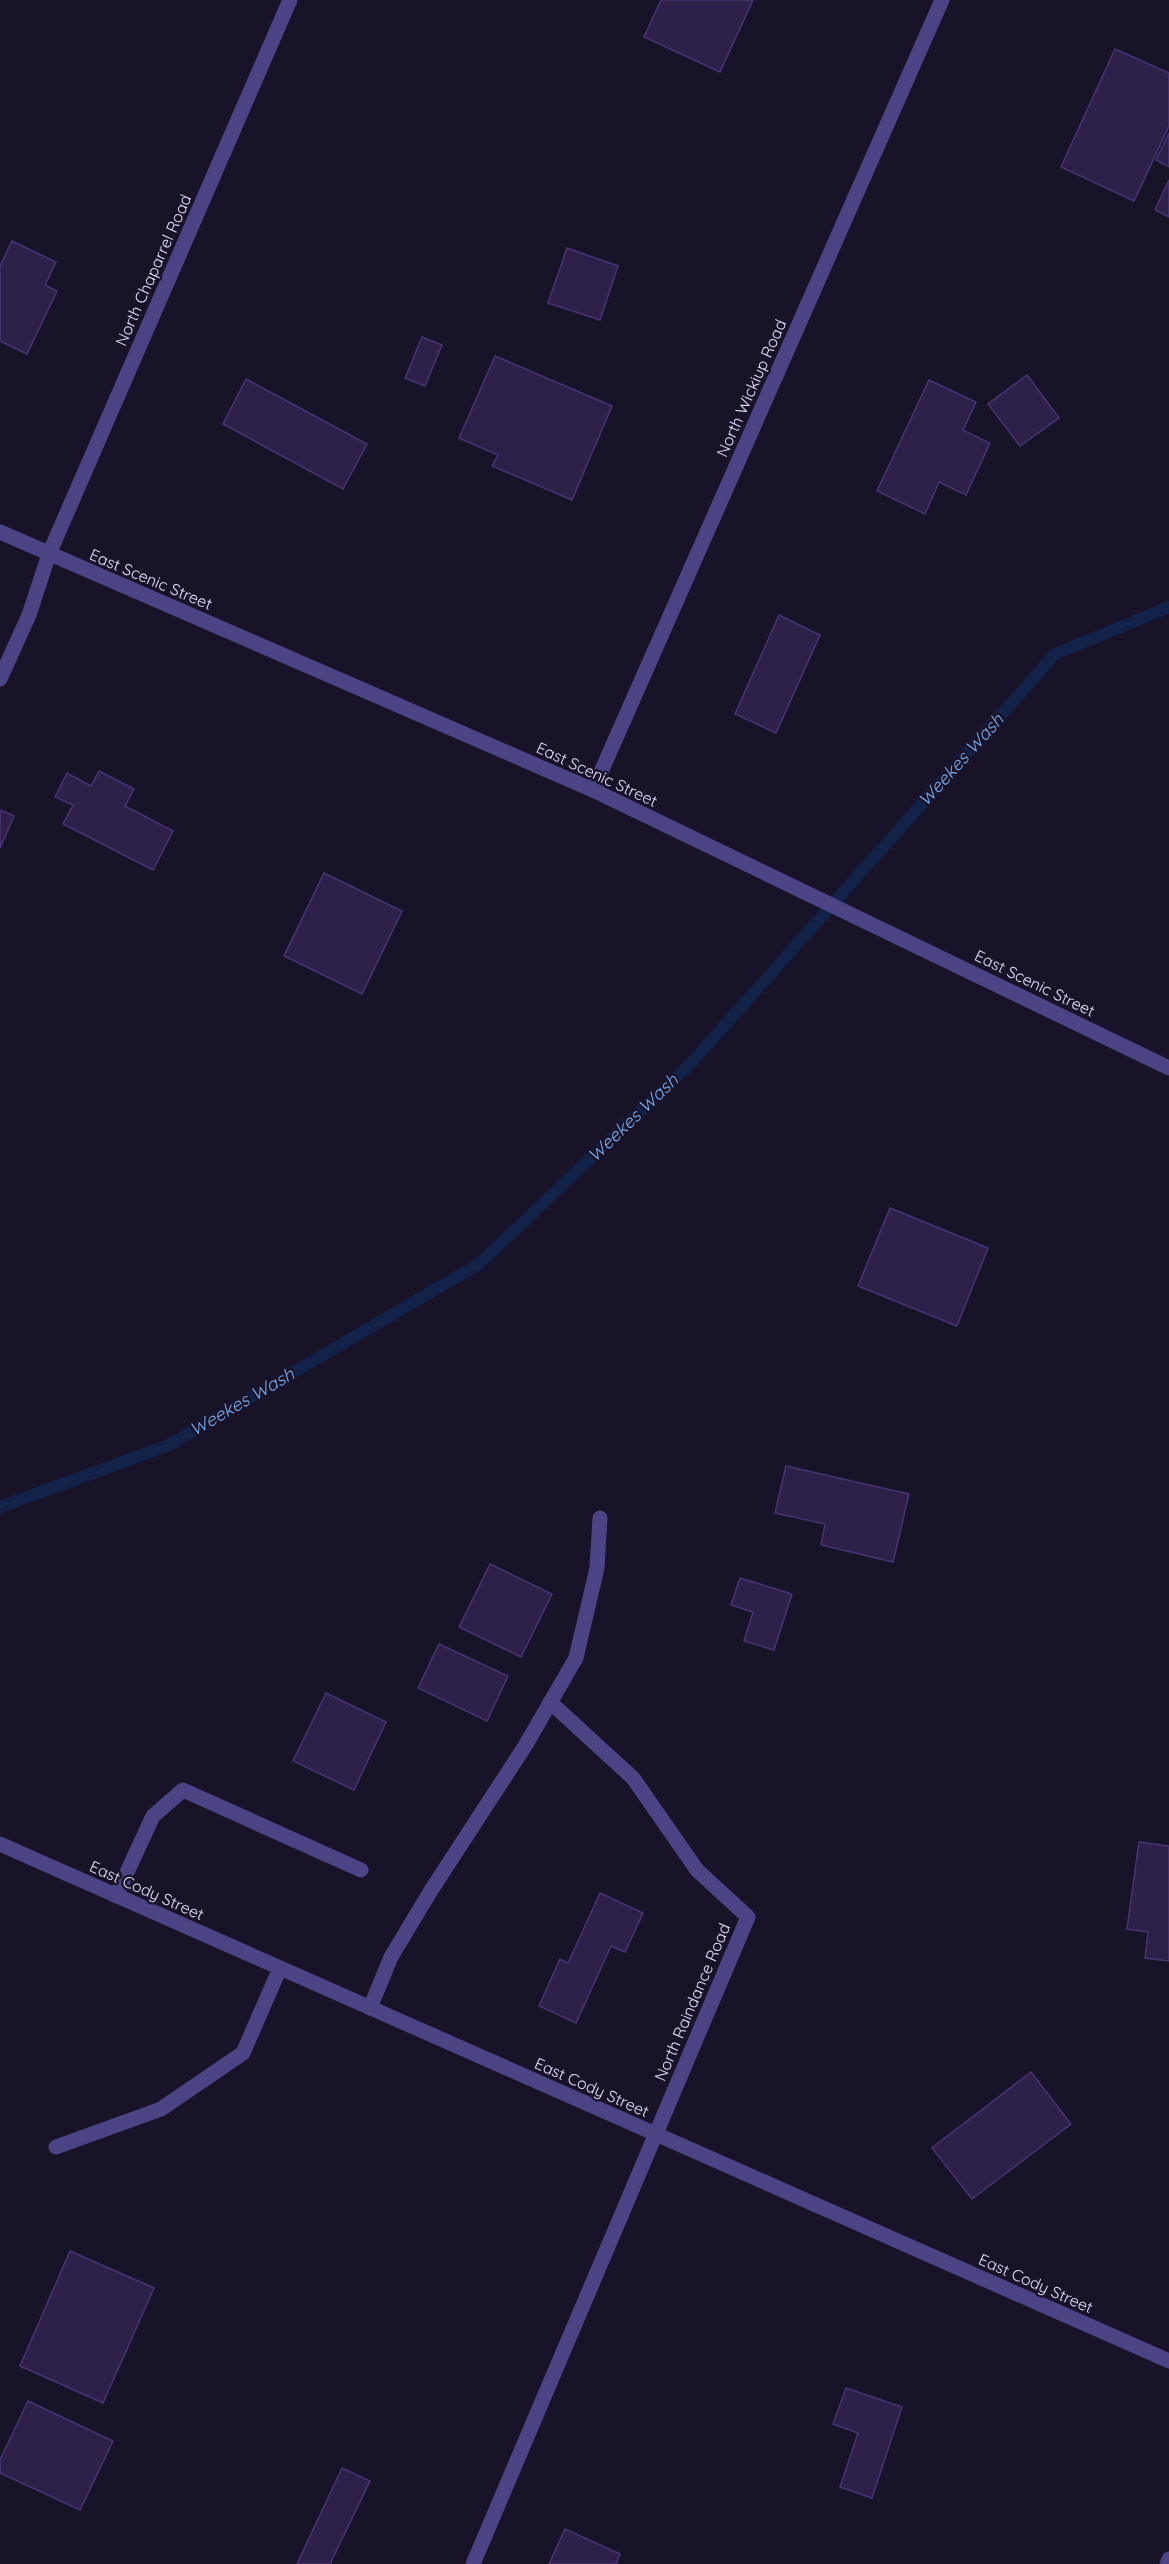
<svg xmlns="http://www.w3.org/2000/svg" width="1169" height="2564" font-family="Quicksand,sans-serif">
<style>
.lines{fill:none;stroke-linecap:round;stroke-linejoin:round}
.stream{stroke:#122249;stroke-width:12}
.building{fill:#2d2149;stroke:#473573;stroke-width:1.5}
.lane{stroke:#4b4384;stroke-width:15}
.street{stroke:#4b4384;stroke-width:15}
.labels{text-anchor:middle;stroke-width:5;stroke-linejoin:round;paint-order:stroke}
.street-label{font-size:16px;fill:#e5dffc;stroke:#191329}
.water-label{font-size:18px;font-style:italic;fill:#77aef2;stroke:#191329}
</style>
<rect width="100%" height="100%" fill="#191329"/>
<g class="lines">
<!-- stream -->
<polyline class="stream" points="0,1507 169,1445 479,1264 693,1061 1055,654 1169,607"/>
</g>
<!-- building -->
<g class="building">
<polygon points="661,0 753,0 720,72 644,37"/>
<polygon points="1115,49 1169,73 1169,126 1134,201 1061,167"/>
<polygon points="1169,133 1169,167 1156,160"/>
<polygon points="1169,180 1169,217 1155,210"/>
<polygon points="12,241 56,262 45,285 57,291 27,354 0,341 0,266"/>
<polygon points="567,248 618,266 600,320 548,303"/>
<polygon points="422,337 442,345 425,386 405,378"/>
<polygon points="495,356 612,406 572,500 492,466 498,455 459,438"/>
<polygon points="1027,375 1059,418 1020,446 988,404"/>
<polygon points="246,379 367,444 343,489 223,424"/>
<polygon points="929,380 976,402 963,430 990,443 966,495 939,482 925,514 877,491"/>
<polygon points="779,615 820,635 776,733 735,714"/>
<polygon points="99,771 134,789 125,806 173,831 153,870 63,824 73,805 55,797 67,773 91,786"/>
<polygon points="0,810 14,816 0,848"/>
<polygon points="324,873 402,911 362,994 284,956"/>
<polygon points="890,1208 988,1248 957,1326 858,1286"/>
<polygon points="786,1466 909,1494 893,1562 821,1545 825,1524 775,1513"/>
<polygon points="490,1564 552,1594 521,1657 459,1627"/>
<polygon points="740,1578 792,1594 774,1650 744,1641 753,1612 731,1605"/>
<polygon points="439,1644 508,1676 487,1721 418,1688"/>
<polygon points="326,1693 386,1722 354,1790 293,1761"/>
<polygon points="1139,1842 1169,1846 1169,1961 1145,1958 1148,1932 1127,1929"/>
<polygon points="600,1893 643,1913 625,1952 611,1946 576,2023 539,2006 560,1959 568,1963"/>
<polygon points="1031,2072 1071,2124 972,2199 932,2148"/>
<polygon points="70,2251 154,2288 103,2403 20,2366"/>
<polygon points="846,2388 902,2407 872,2498 840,2487 858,2433 833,2424"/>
<polygon points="28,2401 113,2441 80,2510 0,2473 0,2460"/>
<polygon points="342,2468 370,2481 330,2564 297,2564"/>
<polygon points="565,2529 620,2554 616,2564 549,2564"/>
</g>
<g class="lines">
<!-- lane -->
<g class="lane">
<polyline points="0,679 29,615 49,554"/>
<polyline points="116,1896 153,1816 183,1790 361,1870"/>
<polyline points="370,2008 391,1957 430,1892 525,1746 576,1658 597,1568 600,1518"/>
<polyline points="56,2147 161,2109 243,2053 280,1968"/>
<polyline points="473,2564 748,1917 697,1870 633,1778 550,1702"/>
</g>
<!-- street -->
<g class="street">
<polyline points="0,532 593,790 1169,1068"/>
<polyline points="49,554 290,0"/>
<polyline points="593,790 942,0"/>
<polyline points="0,1844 1169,2361"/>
<polyline points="1167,2564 1169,2559"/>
</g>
</g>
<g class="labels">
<!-- street labels -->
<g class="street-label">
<text transform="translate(153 270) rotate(-66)" y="6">North Chaparrel Road</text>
<text transform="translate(751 388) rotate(-66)" y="6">North Wickiup Road</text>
<text transform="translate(151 579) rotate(23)" y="6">East Scenic Street</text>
<text transform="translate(597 774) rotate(25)" y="6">East Scenic Street</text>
<text transform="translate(1035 983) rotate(26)" y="6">East Scenic Street</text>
<text transform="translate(147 1890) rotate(24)" y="6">East Cody Street</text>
<text transform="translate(692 2002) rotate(-67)" y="6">North Raindance Road</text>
<text transform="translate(592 2087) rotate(24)" y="6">East Cody Street</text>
<text transform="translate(1036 2283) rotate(24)" y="6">East Cody Street</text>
</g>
<!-- water labels -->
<g class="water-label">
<text transform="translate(961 760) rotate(-48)" y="6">Weekes Wash</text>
<text transform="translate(633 1118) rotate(-44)" y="6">Weekes Wash</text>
<text transform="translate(242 1402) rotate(-30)" y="6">Weekes Wash</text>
</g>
</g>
</svg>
